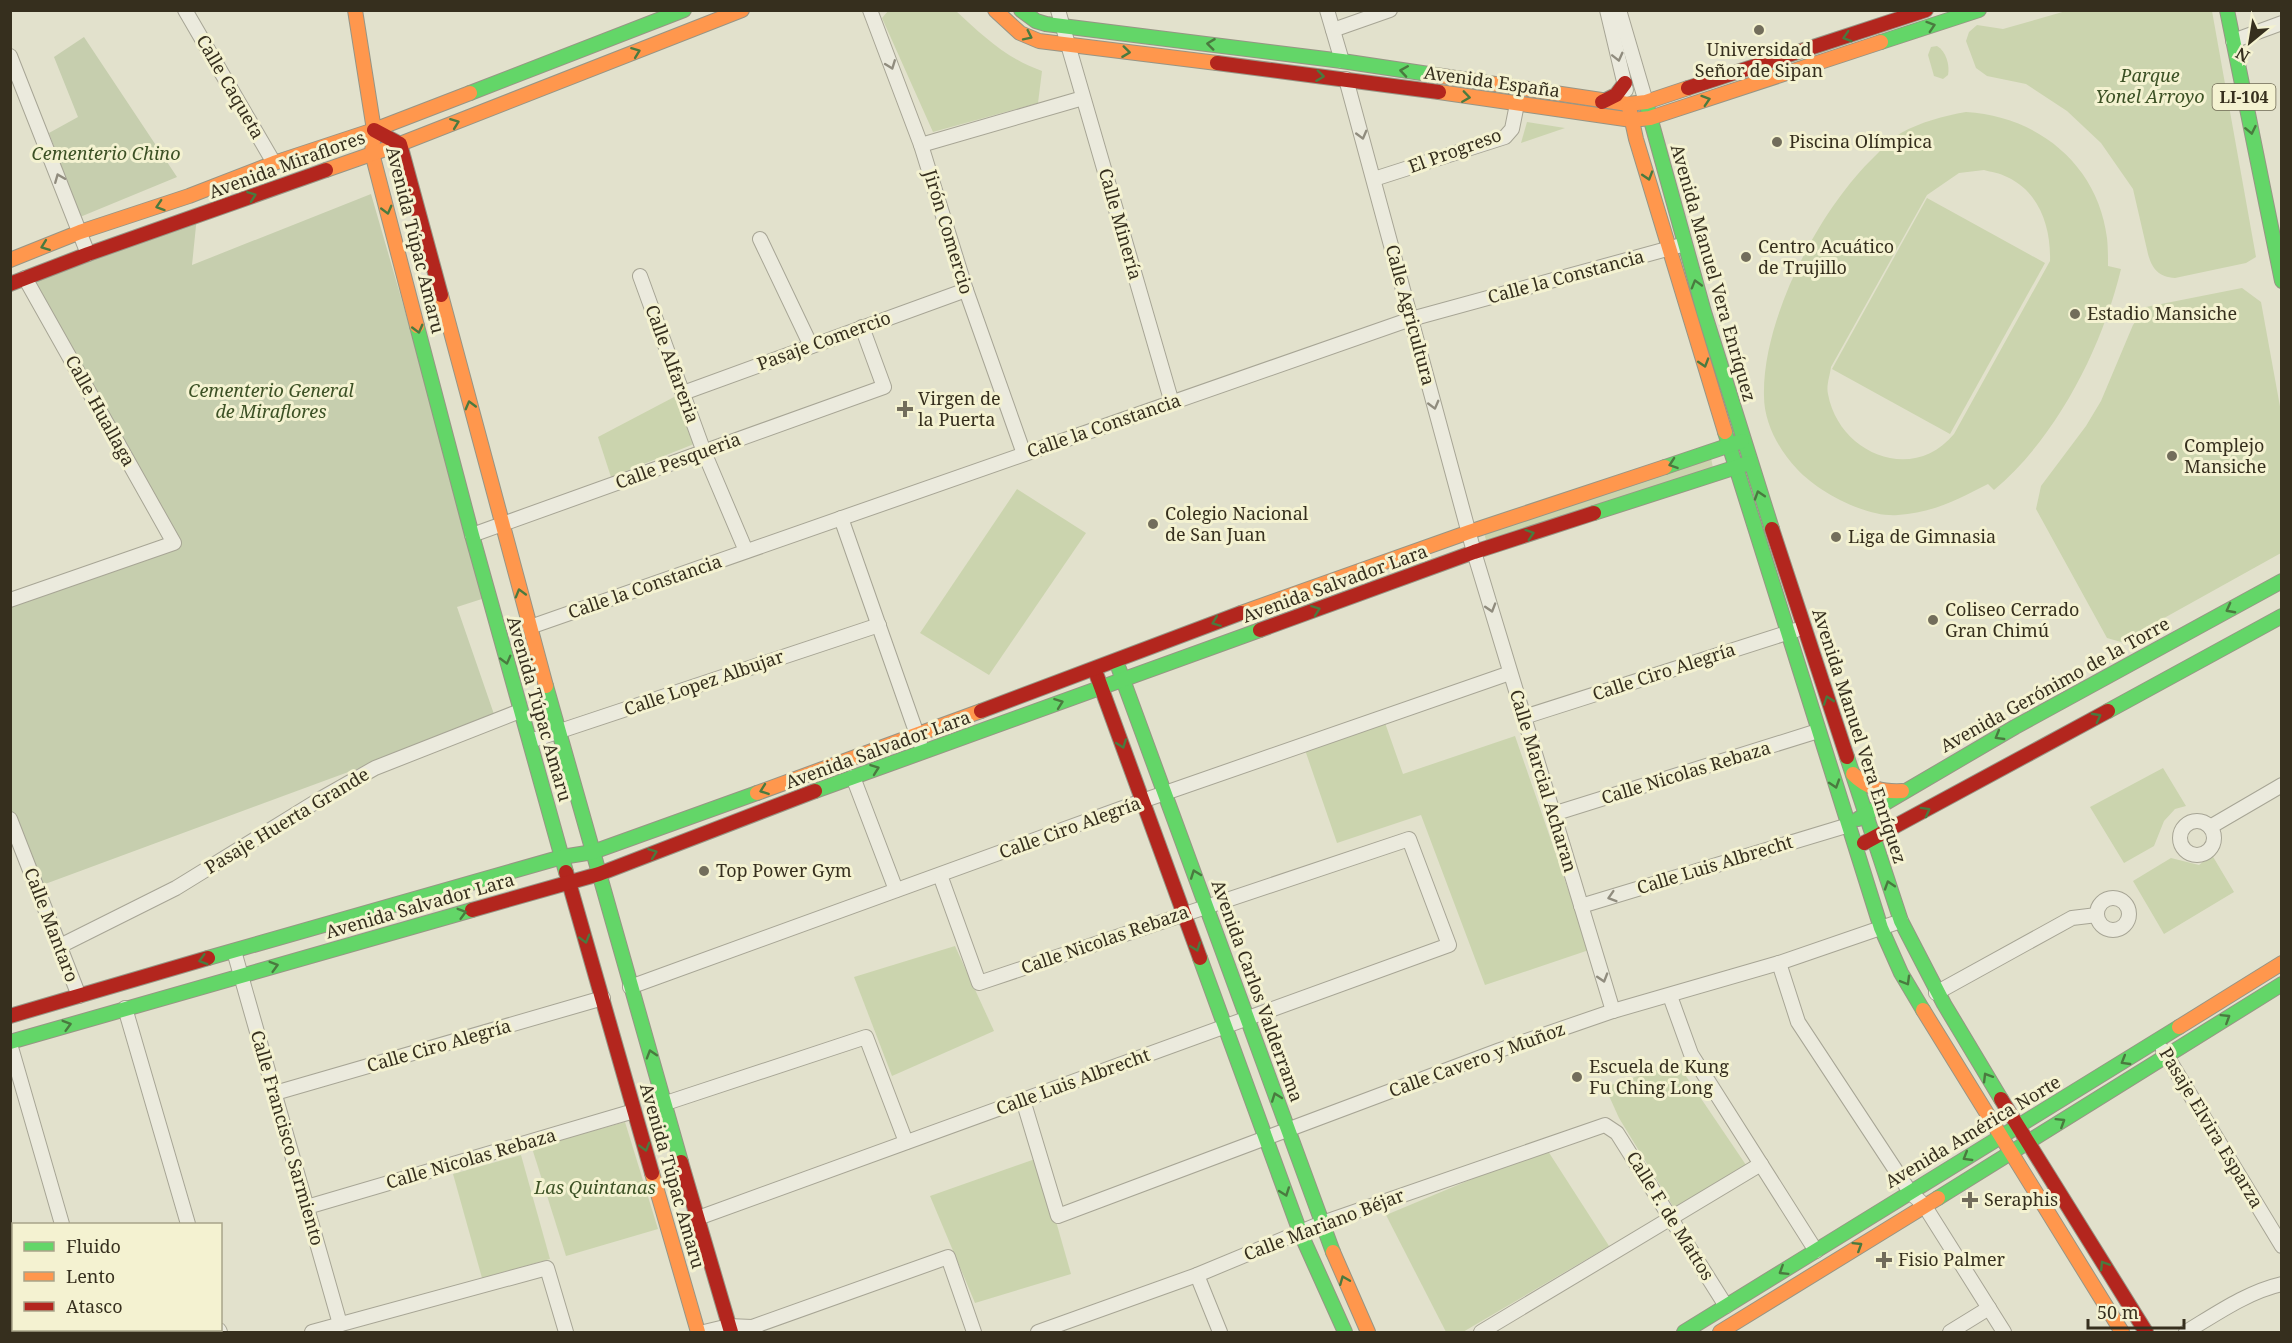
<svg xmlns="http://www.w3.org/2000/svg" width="2292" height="1343" font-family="'Noto Serif',serif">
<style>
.green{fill:#cbd4ae;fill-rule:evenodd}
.cemetery{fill:#c6ceae}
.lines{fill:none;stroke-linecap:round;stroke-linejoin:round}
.street-casing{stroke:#a7a595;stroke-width:16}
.fast-casing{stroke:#979585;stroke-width:16}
.slow-casing{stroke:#979585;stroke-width:16}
.jam-casing{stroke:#979585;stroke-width:16}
.street{stroke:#ebeadd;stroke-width:14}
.fast{stroke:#63d668;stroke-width:14}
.slow{stroke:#ff974d;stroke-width:14}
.jam{stroke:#b3261e;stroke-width:14}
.oneway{stroke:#4a7a3f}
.oneway2{stroke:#908c7e}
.poi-dot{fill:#726d5b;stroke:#f4f2d1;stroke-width:2}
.labels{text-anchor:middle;stroke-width:6;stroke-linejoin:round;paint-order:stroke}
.shield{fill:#f4f2d1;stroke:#6f6a54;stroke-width:1.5}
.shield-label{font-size:16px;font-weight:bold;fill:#362f1e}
.poi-label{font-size:18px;fill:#362f1e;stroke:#f4f2d1;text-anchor:start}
.park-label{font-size:18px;font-style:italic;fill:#3c5125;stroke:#f4f2d1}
.street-label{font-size:18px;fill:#362f1e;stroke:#f4f2d1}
</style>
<rect width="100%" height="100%" fill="#e2e1cc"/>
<!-- green -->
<g class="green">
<path d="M 888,11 L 956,11 C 982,35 1007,59 1042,71 L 1038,103 L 933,132 L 882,18 Z"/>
<path d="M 2066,11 L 2212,11 L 2256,257 L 2246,263 L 2175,278 C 2159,277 2152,269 2148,254 L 2133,189 L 2101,143 L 2067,111 L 2026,84 L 1987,76 L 1976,68 L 1966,41 L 1969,32 L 1977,25 L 2003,29 Z"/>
<path d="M 1937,46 C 1946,51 1950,65 1948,75 L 1943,79 L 1934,76 L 1928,55 L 1931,47 Z"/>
<path d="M 1966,112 C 2038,116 2098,165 2107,238 C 2108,247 2108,257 2108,266 L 2121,269 C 2102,348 2057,437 1994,490 L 1988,484 C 1959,499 1932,513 1898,515 C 1867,518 1818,492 1797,469 C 1779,450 1764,423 1764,396 C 1762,319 1819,210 1874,157 C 1882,149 1891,139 1901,133 C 1921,122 1943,116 1966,112 ZM 1984,170 C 1991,172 2000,173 2007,177 C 2040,192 2051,228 2050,261 L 1954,434 C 1913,484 1839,454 1828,394 C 1826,386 1830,375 1831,367 L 1927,195 L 1959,173 Z"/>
<polygon points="1527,122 1565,128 1521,143"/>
<polygon points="1927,198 2045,263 1950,434 1832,369"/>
<polygon points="2242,288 2261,302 2281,412 2281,553 2121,642 2107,638 2036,509 2041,486 2086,426 2101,401 2133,325 2146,307"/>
<polygon points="676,396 694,444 611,477 598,437"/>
<polygon points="1711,458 1713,468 1487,543 1483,530"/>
<polygon points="1017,489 1086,533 989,675 920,633"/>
<polygon points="1384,720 1403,774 1515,736 1589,950 1485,985 1421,815 1337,843 1304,747"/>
<polygon points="2163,768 2186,806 2175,809 2164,821 2154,846 2124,863 2090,807"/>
<polygon points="2212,855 2234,892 2164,934 2133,881 2171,858 2199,865"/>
<polygon points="955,946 994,1031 892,1076 854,977"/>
<polygon points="1677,1063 1746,1165 1674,1208 1619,1118 1605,1087"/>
<polygon points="625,1122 658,1229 566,1256 532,1148"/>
<polygon points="1546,1148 1609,1246 1463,1332 1446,1332 1386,1215"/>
<polygon points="521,1155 550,1259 482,1278 453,1174"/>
<polygon points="1038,1158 1071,1274 975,1303 930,1196"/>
</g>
<!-- cemetery -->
<g class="cemetery">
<polygon points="84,37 177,177 80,217 49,133 78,117 54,57"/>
<polygon points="371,194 488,597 457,607 496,720 351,771 37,887 11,819 11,600 174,543 25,278 197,216 192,265"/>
</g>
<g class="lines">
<!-- street casing -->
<g class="street-casing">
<g id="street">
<polyline points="185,10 274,163"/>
<polyline points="870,10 921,145 966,290 1024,454"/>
<polyline points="1058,10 1172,403"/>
<polyline points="1327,10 1342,61"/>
<polyline points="1607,10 1626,90"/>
<polyline points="1619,10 1646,102"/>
<polyline points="1333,30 1390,10"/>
<polyline points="2233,41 2282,23"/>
<polyline points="10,56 88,254"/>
<polyline points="1346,79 1474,552 1613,1011"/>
<polyline points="921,145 1083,98"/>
<polyline points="1374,179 1505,137 1512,129 1517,104"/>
<polyline points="760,239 811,346"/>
<polyline points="640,276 704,452 746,551"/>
<polyline points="683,393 966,290"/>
<polyline points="841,518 920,743"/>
<polyline points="472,535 884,387 862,327"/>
<polyline points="10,600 174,543 25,278"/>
<polyline points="530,627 1411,319 1678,246"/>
<polyline points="1524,717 1796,630"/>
<polyline points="530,741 879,625"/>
<polyline points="853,777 896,890"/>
<polyline points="1553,814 1818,731"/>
<polyline points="10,819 79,996"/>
<circle cx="2197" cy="838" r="17"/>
<polyline points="2210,827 2282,785"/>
<circle cx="2113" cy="914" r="16"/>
<polyline points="1581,906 1849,825"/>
<polyline points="60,946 176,888 322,798 375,768 520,711"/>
<polyline points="234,951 340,1324"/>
<polyline points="1779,963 1798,1022 1910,1192 1924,1205 2004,1332"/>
<polyline points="630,987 1142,801 1510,673"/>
<polyline points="1936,993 2072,918 2097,915"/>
<polyline points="1670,996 1691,1054 1816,1251"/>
<polyline points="125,1008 188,1224"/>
<polyline points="10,1044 62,1224"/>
<polyline points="2163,1050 2282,1246"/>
<polyline points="275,1093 603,998"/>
<polyline points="1023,1100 1058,1216 1500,1050 1613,1011 1779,963 1901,921"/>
<polyline points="666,1103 866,1037 906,1142"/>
<polyline points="307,1207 634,1111"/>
<polyline points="698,1218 1449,945 1409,839 979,983 940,875"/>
<polyline points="1197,1275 1220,1332"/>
<polyline points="92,1330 92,1332"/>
<polyline points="219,1330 220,1332"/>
<polyline points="312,1332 547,1268 566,1332"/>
<polyline points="704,1332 729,1326 752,1327 948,1257 974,1332"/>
<polyline points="1038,1332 1197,1275 1322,1223 1605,1125 1617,1133 1726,1306"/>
<polyline points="1481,1332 1761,1164"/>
<polyline points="1950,1332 1989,1308"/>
<path d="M 2186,1332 C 2216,1314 2247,1292 2282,1284"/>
</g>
</g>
<!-- fast casing -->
<g class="fast-casing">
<g id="fast">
<polyline points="1021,10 1036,21 1046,24 1342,61 1442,76"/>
<polyline points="2227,10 2282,281"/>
<polyline points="1881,42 1979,10"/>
<polyline points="470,93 684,10"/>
<polyline points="1647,106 1704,312 1772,529"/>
<polyline points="417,326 472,535 566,872"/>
<polyline points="1725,432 1881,928 1901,973 1923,1010"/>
<polyline points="1665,467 1742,441"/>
<polyline points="1594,513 1749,463"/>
<polyline points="1119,669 1333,1252"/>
<polyline points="546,686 681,1162"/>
<polyline points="2108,711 2282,616"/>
<polyline points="1847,757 1901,921 1944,1004 2001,1099"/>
<polyline points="815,791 1260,630"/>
<polyline points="1858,819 2015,727 2282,581"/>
<polyline points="208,958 562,857 593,852 757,793"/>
<polyline points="1200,958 1300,1232 1345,1332"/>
<polyline points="10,1042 472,910"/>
<polyline points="1938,1198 2282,984"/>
<polyline points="1684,1332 2179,1027"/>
</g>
</g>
<!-- slow casing -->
<g class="slow-casing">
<g id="slow">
<polyline points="355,10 374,130 372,153 417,326"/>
<polyline points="995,10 1020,33 1039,41 1217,63"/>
<polyline points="1442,76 1628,104 1646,102 1688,88"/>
<polyline points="1439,92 1632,120 1650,118 1881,42"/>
<polyline points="1629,107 1636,139 1725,432"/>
<polyline points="326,170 400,144 742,10"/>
<polyline points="10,260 80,232 189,196 274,163 374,130 470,93"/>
<polyline points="441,295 546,686"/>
<polyline points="1241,613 1469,532 1665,467"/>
<path d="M 1853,774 C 1867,788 1882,792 1902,791"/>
<polyline points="757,793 981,711"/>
<polyline points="1923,1010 2122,1332"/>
<polyline points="2179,1027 2282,963"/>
<polyline points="652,1173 698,1332"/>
<polyline points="1333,1252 1368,1332"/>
<polyline points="1720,1332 1938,1198"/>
</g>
</g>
<!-- jam casing -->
<g class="jam-casing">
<g id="jam">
<polyline points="1217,63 1439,92"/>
<polyline points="1688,88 1926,10"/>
<polyline points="1602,102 1616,95 1625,83"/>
<polyline points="374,130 400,144 441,295"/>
<polyline points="10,284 88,254 326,170"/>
<polyline points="1772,529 1847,757"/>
<polyline points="1260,630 1474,552 1594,513"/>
<polyline points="1097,676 1200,958"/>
<polyline points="981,711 1241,613"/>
<polyline points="1864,843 2108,711"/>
<polyline points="566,872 652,1173"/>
<polyline points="472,910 599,874 815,791"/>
<polyline points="10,1016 208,958"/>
<polyline points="2001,1099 2146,1332"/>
<polyline points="681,1162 731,1332"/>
</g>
</g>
<!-- street -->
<use href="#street" class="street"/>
<!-- fast -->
<use href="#fast" class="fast"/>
<!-- slow -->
<use href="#slow" class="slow"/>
<!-- jam -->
<use href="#jam" class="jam"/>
</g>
<!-- one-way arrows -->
<defs><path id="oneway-chevron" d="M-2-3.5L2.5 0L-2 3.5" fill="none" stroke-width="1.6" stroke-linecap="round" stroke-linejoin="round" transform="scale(1.5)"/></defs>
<g class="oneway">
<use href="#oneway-chevron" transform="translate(1931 26) rotate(-18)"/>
<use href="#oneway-chevron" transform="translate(1028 36) rotate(26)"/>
<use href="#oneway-chevron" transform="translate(1847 37) rotate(162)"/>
<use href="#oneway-chevron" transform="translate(1211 44) rotate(-173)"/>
<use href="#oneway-chevron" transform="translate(636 52) rotate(-21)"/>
<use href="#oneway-chevron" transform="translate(1126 52) rotate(7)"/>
<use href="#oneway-chevron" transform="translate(1404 71) rotate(-171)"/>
<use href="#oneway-chevron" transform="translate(1320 76) rotate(7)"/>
<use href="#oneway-chevron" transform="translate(1466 97) rotate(8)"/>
<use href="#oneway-chevron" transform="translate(1706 100) rotate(-18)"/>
<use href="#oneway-chevron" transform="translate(455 123) rotate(-21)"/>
<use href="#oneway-chevron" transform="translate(2251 130) rotate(78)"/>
<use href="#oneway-chevron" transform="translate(1648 176) rotate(73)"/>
<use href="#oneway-chevron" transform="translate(252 196) rotate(-20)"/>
<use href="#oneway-chevron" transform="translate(160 206) rotate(162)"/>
<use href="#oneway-chevron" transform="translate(387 210) rotate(75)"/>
<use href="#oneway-chevron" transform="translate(45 246) rotate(159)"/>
<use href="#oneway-chevron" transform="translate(1696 284) rotate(-106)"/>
<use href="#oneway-chevron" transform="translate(418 329) rotate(75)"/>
<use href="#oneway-chevron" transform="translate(1704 363) rotate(73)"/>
<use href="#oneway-chevron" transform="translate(470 405) rotate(-105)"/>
<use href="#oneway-chevron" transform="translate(1673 464) rotate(161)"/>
<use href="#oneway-chevron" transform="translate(1759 495) rotate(-108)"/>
<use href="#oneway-chevron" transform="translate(1530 534) rotate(-18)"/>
<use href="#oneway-chevron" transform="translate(520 593) rotate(-106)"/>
<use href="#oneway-chevron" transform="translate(2230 609) rotate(152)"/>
<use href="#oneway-chevron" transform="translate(1316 610) rotate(-20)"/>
<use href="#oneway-chevron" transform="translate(1216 622) rotate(159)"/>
<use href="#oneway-chevron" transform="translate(506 660) rotate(75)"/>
<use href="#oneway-chevron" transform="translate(1828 700) rotate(-109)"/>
<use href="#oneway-chevron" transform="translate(1059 703) rotate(-20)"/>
<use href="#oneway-chevron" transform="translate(2097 717) rotate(-28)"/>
<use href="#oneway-chevron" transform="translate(1999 736) rotate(150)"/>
<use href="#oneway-chevron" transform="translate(1122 744) rotate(70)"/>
<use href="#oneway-chevron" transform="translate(875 769) rotate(-20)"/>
<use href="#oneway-chevron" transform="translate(1835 784) rotate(72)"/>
<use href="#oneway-chevron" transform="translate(764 790) rotate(160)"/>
<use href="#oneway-chevron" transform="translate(1926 811) rotate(-29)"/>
<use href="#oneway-chevron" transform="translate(653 853) rotate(-21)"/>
<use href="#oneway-chevron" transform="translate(1195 874) rotate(-110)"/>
<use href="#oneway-chevron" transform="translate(1889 885) rotate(-108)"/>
<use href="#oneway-chevron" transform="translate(462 913) rotate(-16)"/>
<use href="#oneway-chevron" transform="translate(585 939) rotate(74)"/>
<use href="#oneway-chevron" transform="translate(1196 947) rotate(70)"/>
<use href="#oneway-chevron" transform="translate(203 960) rotate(164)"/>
<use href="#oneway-chevron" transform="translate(274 966) rotate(-16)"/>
<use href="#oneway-chevron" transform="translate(1906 981) rotate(60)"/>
<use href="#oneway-chevron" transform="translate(2226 1018) rotate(-32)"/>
<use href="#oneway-chevron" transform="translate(67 1025) rotate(-16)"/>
<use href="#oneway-chevron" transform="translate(651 1054) rotate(-107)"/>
<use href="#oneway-chevron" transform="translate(2125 1061) rotate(149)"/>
<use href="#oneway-chevron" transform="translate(1987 1077) rotate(-121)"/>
<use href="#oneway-chevron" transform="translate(1276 1097) rotate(-110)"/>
<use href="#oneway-chevron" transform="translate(2061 1122) rotate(-32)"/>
<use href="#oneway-chevron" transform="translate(645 1147) rotate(74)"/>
<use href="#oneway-chevron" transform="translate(1967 1157) rotate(149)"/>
<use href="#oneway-chevron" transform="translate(1285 1192) rotate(70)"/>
<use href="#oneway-chevron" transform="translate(1858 1246) rotate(-32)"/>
<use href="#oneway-chevron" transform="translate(2104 1265) rotate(-122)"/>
<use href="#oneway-chevron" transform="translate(1783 1271) rotate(148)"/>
<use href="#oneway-chevron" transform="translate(1344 1280) rotate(-112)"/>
</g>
<g class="oneway2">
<use href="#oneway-chevron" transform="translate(1618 57) rotate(76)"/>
<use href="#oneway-chevron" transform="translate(891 65) rotate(69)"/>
<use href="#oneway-chevron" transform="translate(1362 135) rotate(75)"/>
<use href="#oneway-chevron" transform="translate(59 178) rotate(-112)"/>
<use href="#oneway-chevron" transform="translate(1434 405) rotate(75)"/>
<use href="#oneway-chevron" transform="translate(1491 608) rotate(73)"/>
<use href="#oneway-chevron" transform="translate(1612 897) rotate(163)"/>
<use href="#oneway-chevron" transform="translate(1603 978) rotate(73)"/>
</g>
<!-- markers -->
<g class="poi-dot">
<circle cx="1759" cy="30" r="6"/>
<circle cx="1777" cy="142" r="6"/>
<circle cx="1746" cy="257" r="6"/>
<circle cx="2075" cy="314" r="6"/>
<path d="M902 400h6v6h6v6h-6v6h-6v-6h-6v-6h6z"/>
<circle cx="2172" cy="456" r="6"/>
<circle cx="1153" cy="524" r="6"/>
<circle cx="1836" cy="537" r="6"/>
<circle cx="1933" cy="620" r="6"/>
<circle cx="704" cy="871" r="6"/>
<circle cx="1577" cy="1077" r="6"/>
<path d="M1967 1191h6v6h6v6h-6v6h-6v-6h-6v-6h6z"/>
<path d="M1881 1251h6v6h6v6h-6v6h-6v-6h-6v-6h6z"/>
</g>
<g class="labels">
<!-- shield labels -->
<rect class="shield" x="2212.5" y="84" width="63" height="26" rx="4.5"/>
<g class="shield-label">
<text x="2244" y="103">LI-104</text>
</g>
<!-- poi labels -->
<g class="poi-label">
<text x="1759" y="56" text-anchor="middle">Universidad<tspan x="1759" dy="21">Señor de Sipan</tspan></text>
<text x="1789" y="148">Piscina Olímpica</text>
<text x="1758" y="253">Centro Acuático<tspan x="1758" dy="21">de Trujillo</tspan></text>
<text x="2087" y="320">Estadio Mansiche</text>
<text x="918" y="405">Virgen de<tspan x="918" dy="21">la Puerta</tspan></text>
<text x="2184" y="452">Complejo<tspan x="2184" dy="21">Mansiche</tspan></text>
<text x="1165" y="520">Colegio Nacional<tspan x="1165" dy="21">de San Juan</tspan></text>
<text x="1848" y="543">Liga de Gimnasia</text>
<text x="1945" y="616">Coliseo Cerrado<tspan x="1945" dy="21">Gran Chimú</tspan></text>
<text x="716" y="877">Top Power Gym</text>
<text x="1589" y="1073">Escuela de Kung<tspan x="1589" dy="21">Fu Ching Long</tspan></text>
<text x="1984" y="1206">Seraphis</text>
<text x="1898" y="1266">Fisio Palmer</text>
</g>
<!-- park labels -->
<g class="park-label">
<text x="2150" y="82">Parque<tspan x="2150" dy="21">Yonel Arroyo</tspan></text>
<text x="106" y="160">Cementerio Chino</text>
<text x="271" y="397">Cementerio General<tspan x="271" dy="21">de Miraflores</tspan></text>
<text x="595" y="1194">Las Quintanas</text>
</g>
<!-- street labels -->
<g class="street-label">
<text transform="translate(1492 82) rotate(8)" y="6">Avenida España</text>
<text transform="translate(230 87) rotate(60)" y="6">Calle Caqueta</text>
<text transform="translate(1455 151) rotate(-20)" y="6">El Progreso</text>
<text transform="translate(287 165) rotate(-20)" y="6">Avenida Miraflores</text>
<text transform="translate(1120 224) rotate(74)" y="6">Calle Minería</text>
<text transform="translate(948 232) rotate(73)" y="6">Jirón Comercio</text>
<text transform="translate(415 240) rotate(76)" y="6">Avenida Túpac Amaru</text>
<text transform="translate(1713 273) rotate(74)" y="6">Avenida Manuel Vera Enríquez</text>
<text transform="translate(1566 277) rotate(-15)" y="6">Calle la Constancia</text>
<text transform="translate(1410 315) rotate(75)" y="6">Calle Agricultura</text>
<text transform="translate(824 341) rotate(-20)" y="6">Pasaje Comercio</text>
<text transform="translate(672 364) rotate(70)" y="6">Calle Alfareria</text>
<text transform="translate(100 411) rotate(61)" y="6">Calle Huallaga</text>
<text transform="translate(1104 426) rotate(-19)" y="6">Calle la Constancia</text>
<text transform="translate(678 461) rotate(-20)" y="6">Calle Pesqueria</text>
<text transform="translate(1335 584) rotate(-20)" y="6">Avenida Salvador Lara</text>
<text transform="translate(645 587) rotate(-19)" y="6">Calle la Constancia</text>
<text transform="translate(1664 672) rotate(-18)" y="6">Calle Ciro Alegría</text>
<text transform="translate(704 683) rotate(-19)" y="6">Calle Lopez Albujar</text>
<text transform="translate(2055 685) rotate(-29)" y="6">Avenida Gerónimo de la Torre</text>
<text transform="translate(539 709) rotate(74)" y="6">Avenida Túpac Amaru</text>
<text transform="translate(1859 736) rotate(72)" y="6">Avenida Manuel Vera Enríquez</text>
<text transform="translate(878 750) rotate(-20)" y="6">Avenida Salvador Lara</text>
<text transform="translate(1686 773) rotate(-17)" y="6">Calle Nicolas Rebaza</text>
<text transform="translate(1543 781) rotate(73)" y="6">Calle Marcial Acharan</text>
<text transform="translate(287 821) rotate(-31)" y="6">Pasaje Huerta Grande</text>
<text transform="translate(1070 828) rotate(-20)" y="6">Calle Ciro Alegría</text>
<text transform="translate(1715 865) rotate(-17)" y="6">Calle Luis Albrecht</text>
<text transform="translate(420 906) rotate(-16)" y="6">Avenida Salvador Lara</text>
<text transform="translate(51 925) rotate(69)" y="6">Calle Mantaro</text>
<text transform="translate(1105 940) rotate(-19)" y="6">Calle Nicolas Rebaza</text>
<text transform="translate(1257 991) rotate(70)" y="6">Avenida Carlos Valderrama</text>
<text transform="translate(439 1046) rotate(-16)" y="6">Calle Ciro Alegría</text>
<text transform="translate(1477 1060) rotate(-20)" y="6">Calle Cavero y Muñoz</text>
<text transform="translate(1073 1082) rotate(-20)" y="6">Calle Luis Albrecht</text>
<text transform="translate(2211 1128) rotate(59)" y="6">Pasaje Elvira Esparza</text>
<text transform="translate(1973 1132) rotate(-31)" y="6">Avenida América Norte</text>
<text transform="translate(287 1138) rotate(74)" y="6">Calle Francisco Sarmiento</text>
<text transform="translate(471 1159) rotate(-16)" y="6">Calle Nicolas Rebaza</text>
<text transform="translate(672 1176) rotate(74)" y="6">Avenida Túpac Amaru</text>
<text transform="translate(1670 1216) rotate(58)" y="6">Calle F. de Mattos</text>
<text transform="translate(1324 1225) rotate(-21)" y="6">Calle Mariano Béjar</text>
</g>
</g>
<!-- border -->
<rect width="2292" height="1343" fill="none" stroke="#362f1e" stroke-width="24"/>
<!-- legend -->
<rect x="12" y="1223" width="210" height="108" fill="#f4f2d1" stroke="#a8a489" stroke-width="1.5"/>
<rect x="24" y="1242" width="30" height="9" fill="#63d668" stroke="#a8a489" stroke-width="1.5"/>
<text x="66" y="1253" font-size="18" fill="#362f1e">Fluido</text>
<rect x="24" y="1272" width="30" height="9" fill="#ff974d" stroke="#a8a489" stroke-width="1.5"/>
<text x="66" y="1283" font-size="18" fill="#362f1e">Lento</text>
<rect x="24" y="1302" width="30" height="9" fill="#b3261e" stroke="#a8a489" stroke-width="1.5"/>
<text x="66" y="1313" font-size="18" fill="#362f1e">Atasco</text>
<!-- north arrow -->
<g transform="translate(2250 42) rotate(210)" stroke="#f4f2d1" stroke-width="4.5" paint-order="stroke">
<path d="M0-4.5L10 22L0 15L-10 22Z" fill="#362f1e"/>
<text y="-9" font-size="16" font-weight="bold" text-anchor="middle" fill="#362f1e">N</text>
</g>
<!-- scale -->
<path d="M2088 1319v9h96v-9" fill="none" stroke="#362f1e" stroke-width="3"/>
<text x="2097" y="1319" font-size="18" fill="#362f1e" stroke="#f4f2d1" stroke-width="4.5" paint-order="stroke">50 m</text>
</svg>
